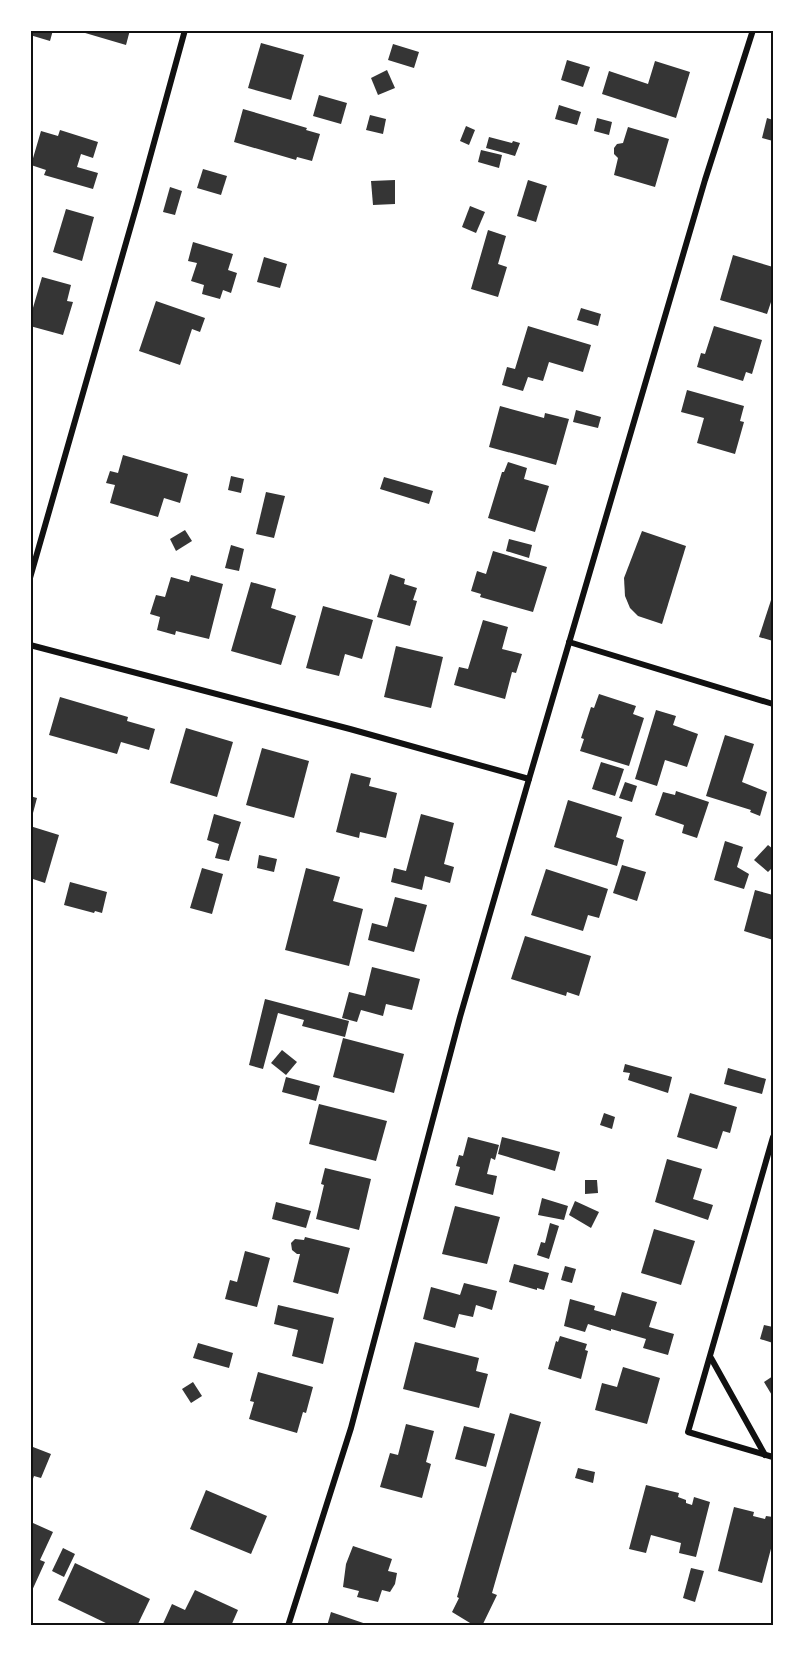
<svg xmlns="http://www.w3.org/2000/svg" width="803" height="1656" font-family="Overpass,sans-serif">
<style>
.building{fill:#353535}
.lines{fill:none;stroke-linecap:round;stroke-linejoin:round}
.minor{stroke:#111;stroke-width:6}
.neatline{fill:none;stroke:#111;stroke-width:2}
</style>
<rect width="100%" height="100%" fill="#fff"/>
<!-- building -->
<g class="building">
<polygon points="30,30 53,30 50,41 30,35"/>
<polygon points="75,30 130,30 126,45"/>
<polygon points="261,43 304,55 291,100 248,88"/>
<polygon points="393,44 419,52 414,68 388,60"/>
<polygon points="567,60 590,67 583,87 561,80"/>
<polygon points="655,61 690,72 676,118 602,94 609,71 648,84"/>
<polygon points="387,70 395,88 378,95 371,78"/>
<polygon points="319,95 347,103 341,124 313,116"/>
<polygon points="559,105 581,112 577,125 555,119"/>
<polygon points="243,109 307,128 306,130 320,134 312,161 297,157 296,160 234,142"/>
<polygon points="370,115 386,119 383,134 366,130"/>
<polygon points="597,118 612,122 609,135 594,131"/>
<polygon points="767,118 773,120 773,141 762,138"/>
<polygon points="466,126 475,130 469,145 460,141"/>
<polygon points="628,127 669,139 655,187 614,175 618,158 614,154 614,148 617,144 623,143"/>
<polygon points="60,130 98,142 93,158 81,154 77,167 98,173 93,189 44,175 46,170 31,165 41,131 58,136"/>
<polygon points="489,137 512,143 513,141 520,143 515,156 486,148"/>
<polygon points="481,150 502,155 499,168 478,162"/>
<polygon points="203,169 227,176 221,195 197,188"/>
<polygon points="395,180 395,204 373,205 371,181"/>
<polygon points="528,180 547,186 536,222 517,216"/>
<polygon points="170,187 182,191 175,215 163,212"/>
<polygon points="470,206 485,212 476,233 462,227"/>
<polygon points="66,209 94,217 82,261 53,252"/>
<polygon points="488,230 506,236 498,264 507,267 498,297 471,289"/>
<polygon points="193,242 233,254 228,270 237,273 231,293 223,290 220,299 202,294 204,285 191,281 197,263 188,261"/>
<polygon points="733,255 773,267 773,296 767,314 720,300"/>
<polygon points="264,257 287,264 280,288 257,282"/>
<polygon points="42,277 71,285 67,301 73,302 63,335 30,326 30,318"/>
<polygon points="156,301 205,318 200,332 192,329 180,365 139,351"/>
<polygon points="581,308 601,314 598,326 577,320"/>
<polygon points="528,326 591,345 583,372 549,362 543,381 528,377 523,391 502,385 507,367 515,369"/>
<polygon points="714,326 762,340 752,374 746,372 743,381 697,367 701,353 705,354"/>
<polygon points="687,390 744,406 740,421 744,422 735,454 697,443 704,418 681,412"/>
<polygon points="500,406 544,418 545,413 569,419 556,465 489,447"/>
<polygon points="576,410 601,417 598,428 573,422"/>
<polygon points="123,455 188,474 180,503 164,498 158,517 110,503 115,485 106,483 110,471 118,473"/>
<polygon points="508,462 527,468 524,479 549,486 535,532 488,518 502,472 504,472"/>
<polygon points="231,476 244,479 241,493 228,490"/>
<polygon points="384,477 433,491 429,504 380,489"/>
<polygon points="266,492 285,496 274,538 256,534"/>
<polygon points="185,530 192,541 176,551 170,539"/>
<polygon points="642,531 686,546 662,624 638,616 630,608 625,596 624,578"/>
<polygon points="509,539 532,545 529,558 506,551"/>
<polygon points="231,545 244,549 239,571 225,568"/>
<polygon points="493,551 547,567 533,612 480,597 481,594 471,591 477,571 486,574"/>
<polygon points="390,574 405,579 404,584 417,588 413,600 417,601 410,626 377,617"/>
<polygon points="191,575 223,584 209,639 176,631 175,635 157,630 160,617 150,614 156,595 165,597 171,577 189,582"/>
<polygon points="251,582 276,589 271,608 296,616 281,665 231,651"/>
<polygon points="773,594 773,641 759,637"/>
<polygon points="323,606 373,620 362,659 345,654 339,676 306,668"/>
<polygon points="483,620 508,627 502,649 522,654 516,673 512,672 505,699 454,685 459,667 468,669"/>
<polygon points="396,646 443,657 431,708 384,697"/>
<polygon points="599,694 636,706 633,714 644,718 629,766 580,751 584,739 581,738 591,707 594,708"/>
<polygon points="60,697 128,717 127,721 155,729 149,750 121,742 117,754 49,735"/>
<polygon points="656,710 676,716 673,725 698,734 687,767 665,760 657,786 635,779"/>
<polygon points="186,728 233,742 217,797 170,783"/>
<polygon points="725,735 754,744 742,782 767,792 760,816 750,812 751,810 706,796"/>
<polygon points="262,748 309,761 294,818 246,805"/>
<polygon points="601,762 624,769 615,796 592,789"/>
<polygon points="351,773 371,778 369,786 397,793 386,838 360,832 359,838 336,832"/>
<polygon points="625,782 637,786 632,802 619,798"/>
<polygon points="676,791 709,802 697,838 682,833 684,825 655,815 663,792 675,795"/>
<polygon points="30,796 37,798 33,813 30,812"/>
<polygon points="568,800 622,817 616,837 624,840 617,866 554,847"/>
<polygon points="214,814 241,822 229,861 215,858 219,844 207,840"/>
<polygon points="421,814 454,823 444,864 454,867 450,883 425,876 422,890 391,882 394,868 406,871"/>
<polygon points="30,826 59,835 45,883 30,878"/>
<polygon points="725,841 743,847 737,867 749,874 744,889 714,880"/>
<polygon points="768,845 773,849 773,867 768,872 754,860"/>
<polygon points="259,855 277,859 274,872 257,868"/>
<polygon points="622,865 646,872 637,901 613,893"/>
<polygon points="202,868 223,874 212,914 190,908"/>
<polygon points="306,868 340,877 333,901 363,909 349,966 285,950"/>
<polygon points="546,869 608,889 599,918 588,915 583,931 531,915"/>
<polygon points="70,882 107,892 102,913 95,911 94,913 64,905"/>
<polygon points="755,890 773,895 773,940 744,931"/>
<polygon points="395,897 427,905 414,952 368,940 372,923 387,927"/>
<polygon points="525,936 591,956 579,996 567,992 566,996 511,979"/>
<polygon points="372,967 420,979 412,1010 386,1004 383,1016 361,1010 357,1022 342,1018 349,992 365,996"/>
<polygon points="265,999 349,1021 345,1037 302,1026 304,1020 278,1013 263,1069 249,1065"/>
<polygon points="343,1038 404,1054 394,1093 333,1077"/>
<polygon points="282,1050 297,1062 286,1075 271,1063"/>
<polygon points="625,1064 672,1077 668,1093 628,1080 630,1073 623,1072"/>
<polygon points="728,1068 766,1079 762,1094 724,1084"/>
<polygon points="286,1077 320,1086 316,1101 282,1092"/>
<polygon points="690,1093 737,1107 730,1133 723,1131 717,1149 677,1137"/>
<polygon points="319,1104 387,1121 376,1161 309,1144"/>
<polygon points="604,1113 615,1117 612,1129 600,1125"/>
<polygon points="468,1137 499,1145 495,1160 491,1158 487,1174 497,1176 493,1195 455,1185 460,1167 456,1166 459,1155 463,1156"/>
<polygon points="502,1137 560,1152 555,1171 498,1154"/>
<polygon points="667,1159 702,1169 693,1199 713,1205 708,1220 655,1202"/>
<polygon points="325,1168 371,1179 359,1230 316,1219 324,1185 321,1184"/>
<polygon points="585,1180 597,1180 598,1193 585,1194"/>
<polygon points="542,1198 568,1206 564,1220 538,1215"/>
<polygon points="575,1201 599,1212 591,1228 569,1215"/>
<polygon points="276,1202 311,1211 306,1228 272,1219"/>
<polygon points="455,1206 500,1217 487,1264 442,1254"/>
<polygon points="550,1223 559,1226 549,1259 537,1255 541,1242 545,1243"/>
<polygon points="654,1229 695,1241 681,1285 641,1273"/>
<polygon points="305,1237 350,1248 338,1294 293,1282 300,1254 297,1254 292,1250 291,1243 295,1239 304,1240"/>
<polygon points="245,1251 270,1258 257,1307 225,1299 230,1280 237,1282"/>
<polygon points="514,1264 549,1273 544,1290 537,1288 537,1290 509,1282"/>
<polygon points="565,1266 576,1269 572,1283 561,1280"/>
<polygon points="464,1283 497,1291 492,1310 476,1305 473,1317 459,1314 455,1328 423,1319 431,1287 460,1295"/>
<polygon points="622,1292 657,1302 649,1327 674,1334 668,1355 643,1348 646,1339 611,1329 611,1331 588,1324 585,1332 564,1326 570,1299 595,1306 594,1310 615,1316"/>
<polygon points="278,1305 334,1318 323,1364 292,1356 298,1330 274,1324"/>
<polygon points="764,1325 773,1327 773,1343 760,1339"/>
<polygon points="560,1336 587,1344 585,1350 588,1351 581,1379 548,1369 556,1341 558,1342"/>
<polygon points="415,1342 479,1358 476,1371 488,1374 479,1408 403,1389"/>
<polygon points="198,1343 233,1353 229,1368 193,1358"/>
<polygon points="623,1367 660,1378 647,1424 595,1410 602,1383 617,1387"/>
<polygon points="258,1372 313,1387 306,1413 303,1412 297,1433 249,1419 254,1402 250,1401"/>
<polygon points="773,1376 773,1397 764,1382"/>
<polygon points="193,1382 202,1396 191,1403 182,1389"/>
<polygon points="510,1413 541,1422 492,1593 497,1595 482,1626 475,1626 452,1612 459,1598 457,1597"/>
<polygon points="406,1424 434,1431 426,1462 431,1464 422,1498 380,1487 390,1453 398,1455"/>
<polygon points="464,1426 495,1434 486,1467 455,1459"/>
<polygon points="33,1447 51,1454 41,1478 34,1476 30,1487 30,1455"/>
<polygon points="578,1468 595,1472 593,1483 575,1478"/>
<polygon points="646,1485 679,1493 678,1497 686,1500 686,1503 692,1505 694,1497 710,1502 696,1557 679,1553 681,1543 651,1535 646,1553 629,1549"/>
<polygon points="206,1490 267,1516 251,1554 190,1529"/>
<polygon points="734,1507 754,1512 753,1516 765,1519 766,1516 773,1517 773,1541 762,1583 718,1571"/>
<polygon points="33,1523 53,1532 40,1560 45,1562 30,1595 30,1528"/>
<polygon points="353,1546 392,1559 388,1571 397,1573 395,1584 390,1592 382,1590 378,1602 357,1597 359,1591 343,1587 346,1564"/>
<polygon points="63,1548 75,1554 64,1577 52,1571"/>
<polygon points="75,1563 150,1599 137,1626 112,1626 58,1600"/>
<polygon points="691,1568 704,1571 695,1602 683,1598"/>
<polygon points="195,1590 238,1610 231,1626 162,1626 172,1604 185,1610"/>
<polygon points="331,1612 372,1626 327,1626"/>
</g>
<g class="lines">
<!-- minor -->
<g class="minor">
<polyline points="30,578 138,201 185,30"/>
<polyline points="569,642 773,704"/>
<polyline points="30,645 350,729 529,779"/>
<polyline points="773,1137 688,1432 773,1457"/>
<polyline points="711,1358 765,1455"/>
<polyline points="288,1626 351,1428 460,1017 529,779 705,180 753,30"/>
</g>
</g>
<!-- border -->
<rect width="803" height="1656" fill="none" stroke="#ffffff" stroke-width="63"/>
<rect x="32" y="32" width="740" height="1592" class="neatline"/>
</svg>
